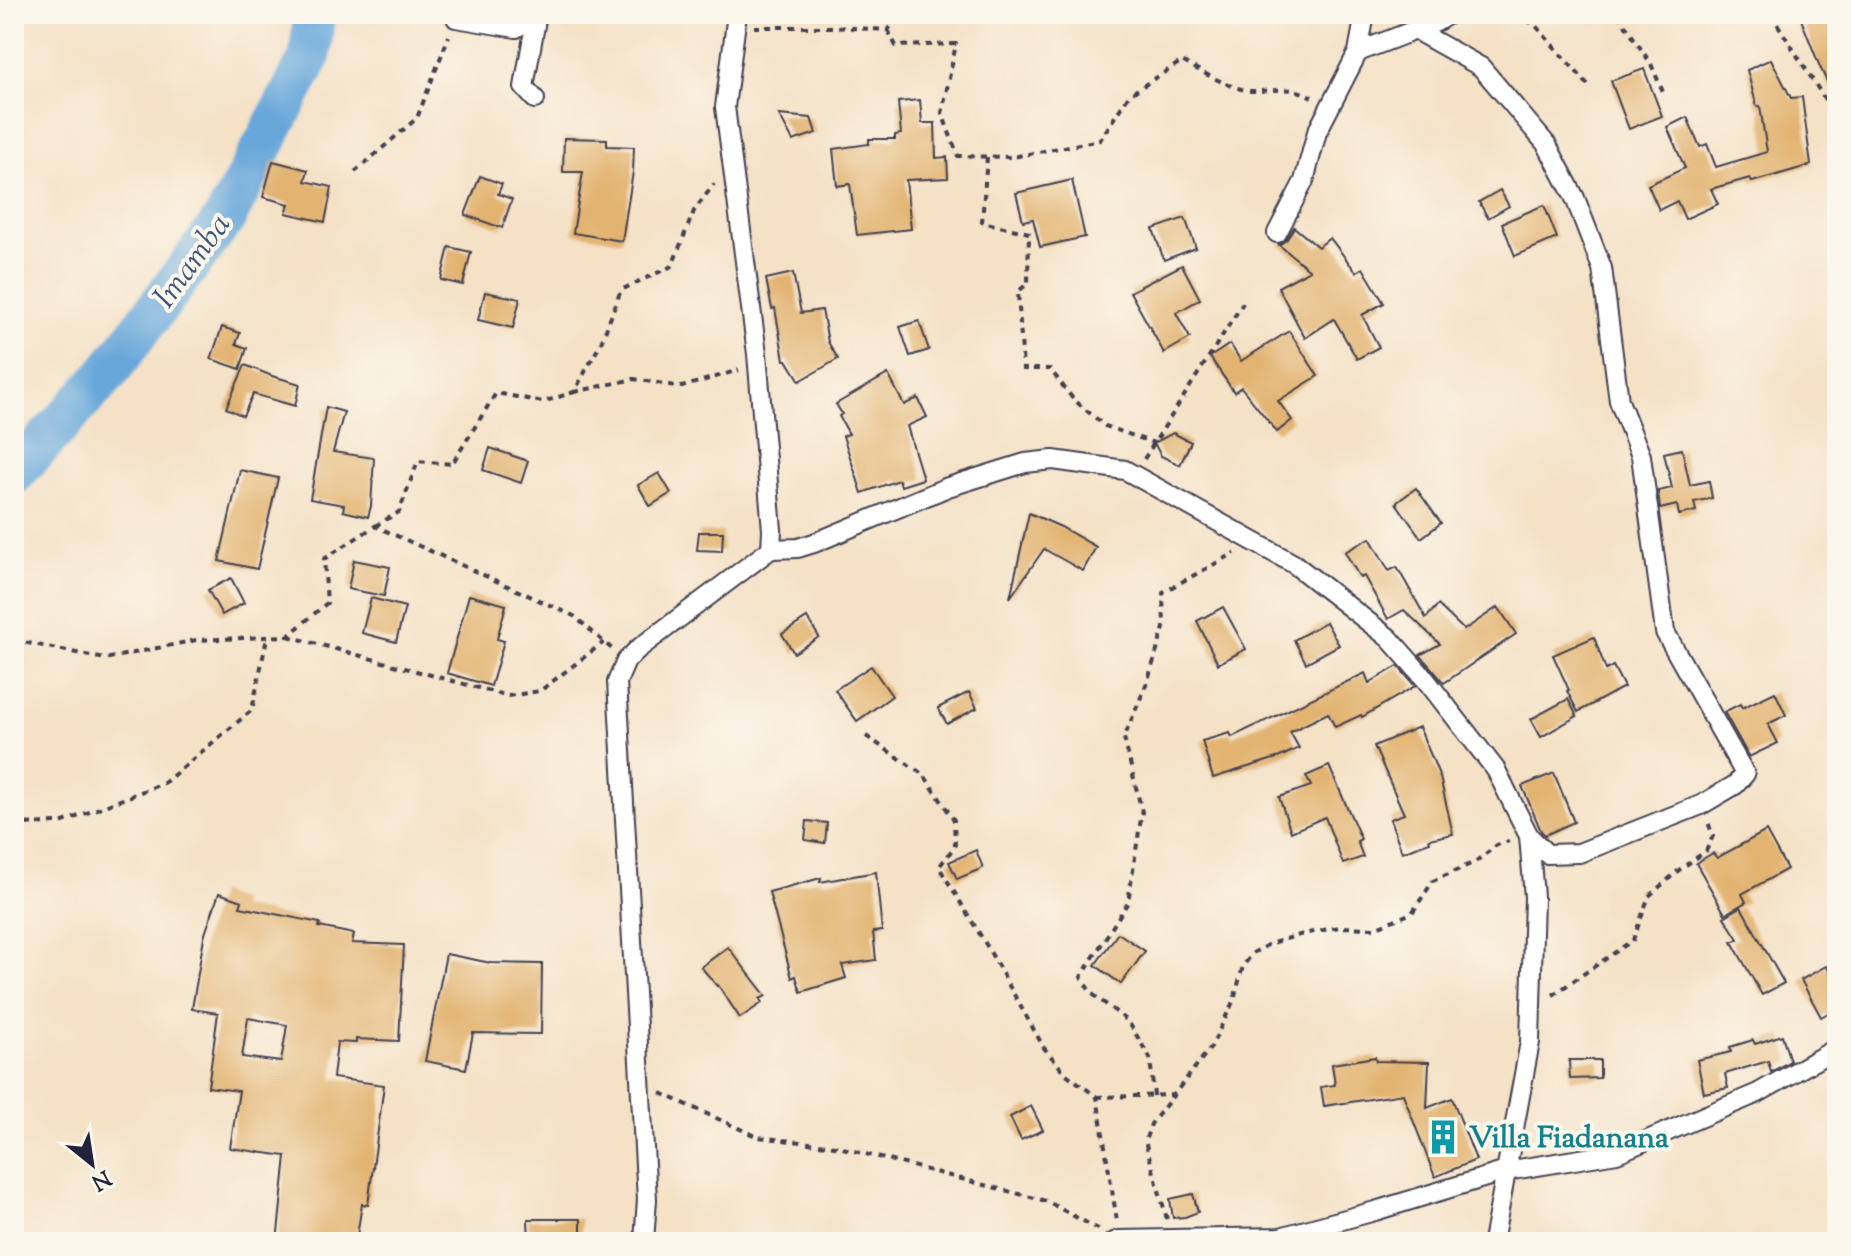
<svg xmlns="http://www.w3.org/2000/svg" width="1851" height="1256" font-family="'Sorts Mill Goudy',serif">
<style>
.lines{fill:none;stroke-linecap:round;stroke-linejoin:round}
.river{stroke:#67a7da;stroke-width:42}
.building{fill:#e2b371;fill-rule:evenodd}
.street-casing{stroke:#423f50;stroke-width:22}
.path{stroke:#423f50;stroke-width:4;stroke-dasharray:6 6;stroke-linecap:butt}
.street{stroke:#fff;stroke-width:18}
.labels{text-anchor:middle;stroke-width:8;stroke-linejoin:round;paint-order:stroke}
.culture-label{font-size:30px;font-weight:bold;fill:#0d838f;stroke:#fbf7ec;text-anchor:start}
.water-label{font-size:32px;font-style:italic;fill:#3e577b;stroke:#fbf7ec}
</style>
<rect width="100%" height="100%" fill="#fbf7ec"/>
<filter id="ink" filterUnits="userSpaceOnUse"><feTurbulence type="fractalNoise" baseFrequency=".0125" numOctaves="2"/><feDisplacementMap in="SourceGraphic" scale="16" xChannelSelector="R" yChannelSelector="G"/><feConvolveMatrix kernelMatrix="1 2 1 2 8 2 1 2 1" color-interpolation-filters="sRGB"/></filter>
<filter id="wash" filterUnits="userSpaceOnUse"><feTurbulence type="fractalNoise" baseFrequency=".006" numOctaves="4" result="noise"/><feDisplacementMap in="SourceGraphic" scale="32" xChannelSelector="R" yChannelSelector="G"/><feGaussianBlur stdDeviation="1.8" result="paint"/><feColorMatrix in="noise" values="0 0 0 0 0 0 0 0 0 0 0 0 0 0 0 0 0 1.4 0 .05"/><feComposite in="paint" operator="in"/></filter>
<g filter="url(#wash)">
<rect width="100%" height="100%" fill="#f4e1c6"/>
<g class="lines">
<!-- river -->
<polyline class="river" points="14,474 106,375 225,218 310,57 314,14"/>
</g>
<g id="blocks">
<!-- building -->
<g class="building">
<polygon points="1799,14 1828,14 1830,20 1837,18 1837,102 1820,67"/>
<polygon points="1771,59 1791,98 1802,97 1811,165 1752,182 1750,178 1711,189 1718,204 1685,219 1677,201 1659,210 1648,185 1685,168 1667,127 1687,117 1700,147 1707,144 1716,167 1767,152 1760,106 1757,107 1747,70"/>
<polygon points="1644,69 1662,116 1629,129 1611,81"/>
<polygon points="920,100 922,123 935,123 936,158 947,157 948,178 906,180 911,229 857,235 850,184 837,186 833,149 869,144 869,139 895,139 895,135 901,134 898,102"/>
<polygon points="779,115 811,118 816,133 793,141"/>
<polygon points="564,138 607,139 607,146 634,147 633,172 622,241 573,233 583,172 563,172"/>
<polygon points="273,161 308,170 305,181 332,187 325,222 286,213 289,204 263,197"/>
<polygon points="480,176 502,184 498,194 512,199 502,228 465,215"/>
<polygon points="1072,180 1085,237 1040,247 1033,219 1023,221 1016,193"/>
<polygon points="1500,190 1509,206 1488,218 1479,202"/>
<polygon points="1544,205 1557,238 1515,256 1502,223"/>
<polygon points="1185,218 1196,248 1164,260 1153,229"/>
<polygon points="1294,227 1318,247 1330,238 1356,272 1363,268 1384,303 1362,315 1379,347 1357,359 1334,319 1305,338 1278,287 1310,270 1279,245 1287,239"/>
<polygon points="449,247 471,252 463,285 441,280"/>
<polygon points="1182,265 1200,299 1176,313 1190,338 1164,353 1130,292"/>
<polygon points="793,273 801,313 822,310 828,342 838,359 800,381 787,360 784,360 775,308 772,309 766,279"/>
<polygon points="485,292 520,299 513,328 478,320"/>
<polygon points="919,321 929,350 910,356 900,327"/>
<polygon points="222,327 240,333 236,344 247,348 240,369 211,359"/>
<polygon points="1289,331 1318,376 1278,401 1292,420 1277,432 1241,387 1234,392 1210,357 1230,344 1241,361"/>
<polygon points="245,365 272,376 300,384 295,406 253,394 243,416 226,408"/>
<polygon points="888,374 904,405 918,398 927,417 907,426 923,479 901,486 899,480 862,493 843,436 849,434 839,416 842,414 836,404"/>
<polygon points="326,407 344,412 333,452 374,458 371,506 368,517 343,511 344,505 310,499"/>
<polygon points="1173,433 1191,442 1180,465 1161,456 1154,443"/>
<polygon points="490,448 528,461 521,483 483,470"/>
<polygon points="1682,449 1690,485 1709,481 1712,498 1694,502 1696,511 1679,515 1677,505 1660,509 1658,491 1672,488 1664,453"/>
<polygon points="240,470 278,478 257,569 219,561"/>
<polygon points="659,473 671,493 650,506 638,485"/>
<polygon points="1416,488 1441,523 1421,538 1396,503"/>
<polygon points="1029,513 1061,527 1096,547 1083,571 1044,549 1010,598"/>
<polygon points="699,532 723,532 722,551 697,550"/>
<polygon points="1370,538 1389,571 1397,567 1426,618 1438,605 1464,630 1498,607 1516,634 1444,683 1420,655 1440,644 1404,610 1388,619 1364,576 1360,578 1345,552"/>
<polygon points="354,560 390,567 384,596 348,589"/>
<polygon points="231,578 244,603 222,615 208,590"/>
<polygon points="469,595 506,605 497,639 504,641 491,686 447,673"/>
<polygon points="371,598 405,607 396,642 362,633"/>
<polygon points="1223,607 1246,649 1218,664 1197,621"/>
<polygon points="807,618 819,637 794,653 782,634"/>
<polygon points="1326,622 1339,645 1306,663 1294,640"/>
<polygon points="1594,637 1606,670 1613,666 1624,687 1578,712 1567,691 1569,690 1553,655"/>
<polygon points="871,666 892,696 857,721 835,690"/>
<polygon points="1398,666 1415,686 1362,717 1361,715 1335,727 1328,713 1290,732 1299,748 1280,757 1213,778 1202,741 1230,733 1232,737 1365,673 1369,683"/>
<polygon points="969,692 977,708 947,724 938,708"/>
<polygon points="1775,692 1786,715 1768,724 1778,743 1749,757 1724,712 1740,704 1742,708"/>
<polygon points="1568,699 1577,716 1541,737 1531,719"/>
<polygon points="1419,727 1440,777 1453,834 1429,839 1430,842 1402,852 1390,819 1404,814 1374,746"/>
<polygon points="1329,766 1361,839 1357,841 1363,857 1343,864 1325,817 1291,832 1279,797 1311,786 1306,776"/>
<polygon points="1554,773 1574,822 1545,835 1541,831 1522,786"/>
<polygon points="807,821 827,823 825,843 805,840"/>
<polygon points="1766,831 1787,869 1742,894 1746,902 1725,914 1696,863 1713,853 1717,858"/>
<polygon points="976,850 983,868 957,879 949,862"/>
<polygon points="876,872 882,931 873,932 876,960 842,965 846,978 801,992 796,976 792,978 769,892 821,878 820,882"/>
<path d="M 219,893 L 242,901 L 240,907 L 320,923 L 319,927 L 354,934 L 352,943 L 404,945 L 399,1041 L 356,1039 L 356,1043 L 337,1042 L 333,1078 L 384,1085 L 368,1205 L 362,1204 L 356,1242 L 277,1242 L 286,1156 L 230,1148 L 239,1091 L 208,1087 L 218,1013 L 192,1009 L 204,937 ZM 248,1018 L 287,1025 L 281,1062 L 242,1057 Z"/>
<polygon points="1741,907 1784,983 1762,995 1732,942 1738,939 1724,917"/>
<polygon points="1118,933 1145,951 1121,984 1095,965"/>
<polygon points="728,947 766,996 760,999 762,1003 740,1018 718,985 717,986 701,967"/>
<polygon points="446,954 491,963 542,964 541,1034 473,1033 466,1069 425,1061"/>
<polygon points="1826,966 1830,972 1837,968 1837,1008 1821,1017 1801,980"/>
<polygon points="1782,1035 1790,1061 1771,1072 1768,1061 1725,1074 1728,1088 1704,1093 1697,1060 1731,1052 1730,1047 1753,1040 1755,1044"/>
<polygon points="1375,1057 1376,1061 1429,1062 1427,1108 1452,1098 1476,1160 1435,1177 1403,1094 1324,1106 1321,1087 1335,1085 1332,1064"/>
<polygon points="1569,1060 1600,1060 1600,1078 1570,1079"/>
<polygon points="1031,1106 1043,1130 1021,1140 1010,1117"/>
<polygon points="1193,1194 1198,1212 1185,1217 1173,1218 1170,1199"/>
<polygon points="528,1219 581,1219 581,1242 529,1242"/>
</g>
</g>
</g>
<g filter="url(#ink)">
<use href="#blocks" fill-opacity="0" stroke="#423f50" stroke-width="2"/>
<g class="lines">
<!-- street casing -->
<g class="street-casing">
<g id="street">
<polyline points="456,18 516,28 537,14"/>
<polyline points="1415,30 1481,67 1547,145 1575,198 1602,268 1619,401 1641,456 1665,632 1745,774 1735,785 1701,805 1579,853 1547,854 1529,836"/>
<polyline points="1358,52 1436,22 1449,14"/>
<polyline points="535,99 524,87 537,14 540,14"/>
<polyline points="1277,233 1304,181 1317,132 1358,52 1365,14"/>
<polyline points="771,549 798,548 814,543 948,487 1025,463 1053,460 1125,470 1294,564 1389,638 1426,680 1496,770 1529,836 1534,897 1530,1042 1493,1242"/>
<polyline points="644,1242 647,1199 617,682 626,661 638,649 771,549 772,530 757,354 725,107 737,14"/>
<polyline points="1114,1242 1119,1240 1280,1237 1375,1211 1506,1171 1617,1153 1758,1093 1837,1048"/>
</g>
</g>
<!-- path -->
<g class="path">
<polyline points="1516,14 1535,25 1589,86"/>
<polyline points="1618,14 1651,64 1663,92"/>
<polyline points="1771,14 1831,109 1837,108"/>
<polyline points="754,27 835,27 888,30 901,14"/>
<path d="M 888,30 L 896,46 L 956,44 L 942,113 L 958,156 L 1013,157 L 1100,140 L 1129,95 L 1182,61 C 1200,71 1231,89 1251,91 C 1276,92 1289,84 1312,97"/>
<polyline points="987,157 982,222 1029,233 1028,283 1018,292 1023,369 1050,369 1073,399 1105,426 1154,443"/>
<polyline points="355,172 417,118 449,36"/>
<polyline points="574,392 634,379 682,387 739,370"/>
<polyline points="1144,459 1243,303"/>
<polyline points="375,526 399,512 418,461 452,464 496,393 543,402 574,392 601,343 621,290 672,266 694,211 714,184"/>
<polyline points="288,636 508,696 540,691 604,642"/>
<polyline points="14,640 105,659 196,640 288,636 327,603 324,559 375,526 574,616 612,649"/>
<polyline points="866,736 924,775 954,820 955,846 939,867 984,941 1044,1048 1065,1073 1097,1097 1117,1221"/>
<polyline points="14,824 61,823 164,783 252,710 267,638"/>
<polyline points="1553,995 1633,940 1649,896 1679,870 1706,851 1713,836 1708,822"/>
<polyline points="661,1093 758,1137 835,1146 1046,1201 1100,1230"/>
<polyline points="1154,1096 1150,1058 1128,1021 1091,993 1081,977 1128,902 1142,812 1124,738 1148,680 1164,628 1163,592 1235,553"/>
<polyline points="1097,1097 1174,1095"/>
<polyline points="1167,1219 1145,1141 1151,1124 1211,1047 1234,1000 1243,966 1253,953 1269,944 1303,934 1339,927 1374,928 1412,913 1433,881 1475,862 1497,845 1509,841"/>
</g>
<!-- street -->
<use href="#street" class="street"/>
</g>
</g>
<!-- icons -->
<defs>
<g id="building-bare" transform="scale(2.76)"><path d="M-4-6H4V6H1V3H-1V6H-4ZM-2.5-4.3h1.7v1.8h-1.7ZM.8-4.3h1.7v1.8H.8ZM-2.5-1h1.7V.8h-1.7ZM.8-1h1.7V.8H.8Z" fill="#0f9aa8" stroke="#fbf7ec" stroke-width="2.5" paint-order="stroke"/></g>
</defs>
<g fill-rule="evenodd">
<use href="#building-bare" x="1443" y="1137"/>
</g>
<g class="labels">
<!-- culture labels -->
<g class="culture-label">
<text x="1469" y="1147">Villa Fiadanana</text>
</g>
<!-- water labels -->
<g class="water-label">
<text transform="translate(191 260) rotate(-54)" y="11">Imamba</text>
</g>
</g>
<!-- margin -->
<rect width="1851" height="1256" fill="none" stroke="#fbf7ec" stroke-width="48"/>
<!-- north arrow -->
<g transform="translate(92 1164) rotate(150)" stroke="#fbf7ec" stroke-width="6" paint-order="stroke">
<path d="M0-6L14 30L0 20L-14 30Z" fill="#22223b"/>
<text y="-12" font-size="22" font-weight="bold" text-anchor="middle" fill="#22223b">N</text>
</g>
</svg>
